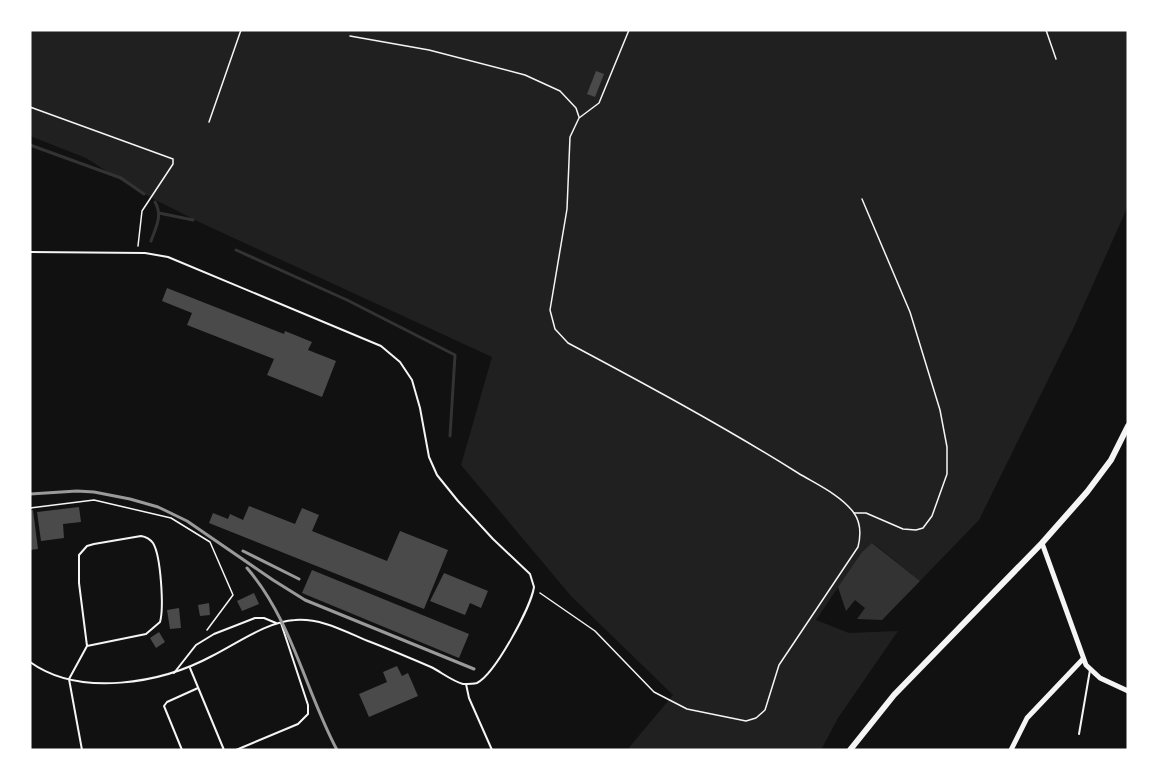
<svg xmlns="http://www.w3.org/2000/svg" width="1158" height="780" font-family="Ubuntu,sans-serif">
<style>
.green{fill:#202020}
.water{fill:#333}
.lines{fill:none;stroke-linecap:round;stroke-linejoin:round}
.stream{stroke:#333;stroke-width:3}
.building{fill:#4a4a4a}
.path{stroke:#f5f5f5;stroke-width:1.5}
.service{stroke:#f5f5f5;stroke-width:2}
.minor{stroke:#f5f5f5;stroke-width:5}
.tertiary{stroke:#f5f5f5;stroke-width:6}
.rail{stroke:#9a9a9a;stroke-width:3}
</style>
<rect width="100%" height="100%" fill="#111"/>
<!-- green -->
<polygon class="green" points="30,30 1128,30 1128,206 1074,327 979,520 920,581 873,543 862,552 816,620 849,633 898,631 838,718 821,750 627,750 673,695 571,596 461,465 492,357 199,222 136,190 86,158 30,136"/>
<!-- water -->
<polygon class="water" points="872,543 920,581 882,620 857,619 865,608 855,600 846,611 838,587 862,552"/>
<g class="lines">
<!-- stream -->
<g class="stream">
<polyline points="30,145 121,178 144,194"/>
<polyline points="159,213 193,220"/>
<path d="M 151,241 C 156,227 163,215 155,202"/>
<polyline points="236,250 347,300 455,355 450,436"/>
</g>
</g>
<!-- building -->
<g class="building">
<polygon points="596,71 604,74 595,97 587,94"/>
<polygon points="167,288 284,334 285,331 312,342 308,350 336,361 322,397 267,375 274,359 187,325 192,313 162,301"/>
<polygon points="249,506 295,524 302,508 319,515 312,531 387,561 400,531 448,550 424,609 209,523 213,513 228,519 230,514 243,520"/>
<polygon points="79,507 81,522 63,524 64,538 41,541 37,512"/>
<polygon points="33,510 38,549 30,550 30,511"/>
<polygon points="312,570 469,634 459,658 302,593"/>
<polygon points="444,573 488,591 481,608 470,603 465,615 430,601"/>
<polygon points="254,593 259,604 242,611 237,601"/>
<polygon points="209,603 210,615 200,616 198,605"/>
<polygon points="179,608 181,628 170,629 167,610"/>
<polygon points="159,632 165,642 156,648 150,638"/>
<polygon points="397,666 402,676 408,673 418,696 369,717 359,694 387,682 383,672"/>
</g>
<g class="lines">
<!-- path -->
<g class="path">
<polyline points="1046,30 1056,59"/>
<polyline points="350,36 429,50 525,75 560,91 576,108 579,117"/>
<polyline points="30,107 173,159 173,164 142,211 138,246"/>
<polyline points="209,122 241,30"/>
<polyline points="30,508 94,500 171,518 210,542 233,595 207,630"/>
<polyline points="854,513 866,513 903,529 916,530 923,528 932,516 947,474 947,447 940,410 910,312 862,199"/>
<path d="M 540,593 L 595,631 L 654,692 L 687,709 L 746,721 L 756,718 L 765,710 L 779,665 L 858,547 C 861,535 861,523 854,513 C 841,495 816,484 798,473 C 723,426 645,384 568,343 L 555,329 L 550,310 L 567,209 L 570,137 L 579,118 L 599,103 L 629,30"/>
</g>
<!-- service -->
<g class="service">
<path d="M 30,252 L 145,253 L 168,257 L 381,346 L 400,362 L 412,380 L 420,408 L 429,457 L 437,475 L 458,501 L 493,539 L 530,574 L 534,587 C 531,607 495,674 477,683 C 473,684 467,684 463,684 C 452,681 441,672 431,667 C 410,658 389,649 368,641 C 344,631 321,618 295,620 C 268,621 236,644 212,656 C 162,683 80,698 30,662"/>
<polyline points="190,668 224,750"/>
<polyline points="174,673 196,645 214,634 255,618 264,618 276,623"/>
<polyline points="466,684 469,698 492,750"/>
<polyline points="1079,734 1090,670"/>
<path d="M 82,750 L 69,679 L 87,646 L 79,583 L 79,555 L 87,546 L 94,544 L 141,536 C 147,537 150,539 153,543 C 161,556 164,608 160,622 L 146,634 L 87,646"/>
<polyline points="182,750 164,706 167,702 198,688"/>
<polyline points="236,750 298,724 308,714 308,705 281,623"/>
</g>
<!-- minor -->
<g class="minor">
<polyline points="1042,543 1086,665 1100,678 1128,691"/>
<polyline points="1011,750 1027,718 1083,659"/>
</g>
<!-- tertiary -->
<polyline class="tertiary" points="850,750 894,695 1042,543 1087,492 1111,460 1128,426"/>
<!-- rail -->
<g class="rail">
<polyline points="30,494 77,491 94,492 130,499 158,507 187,521 273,580 305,600 474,669"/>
<polyline points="243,551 299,579"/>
<path d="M 247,568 C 292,620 305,690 337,750"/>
</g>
</g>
<!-- border -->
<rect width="1158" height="780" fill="none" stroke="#ffffff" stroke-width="63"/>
</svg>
